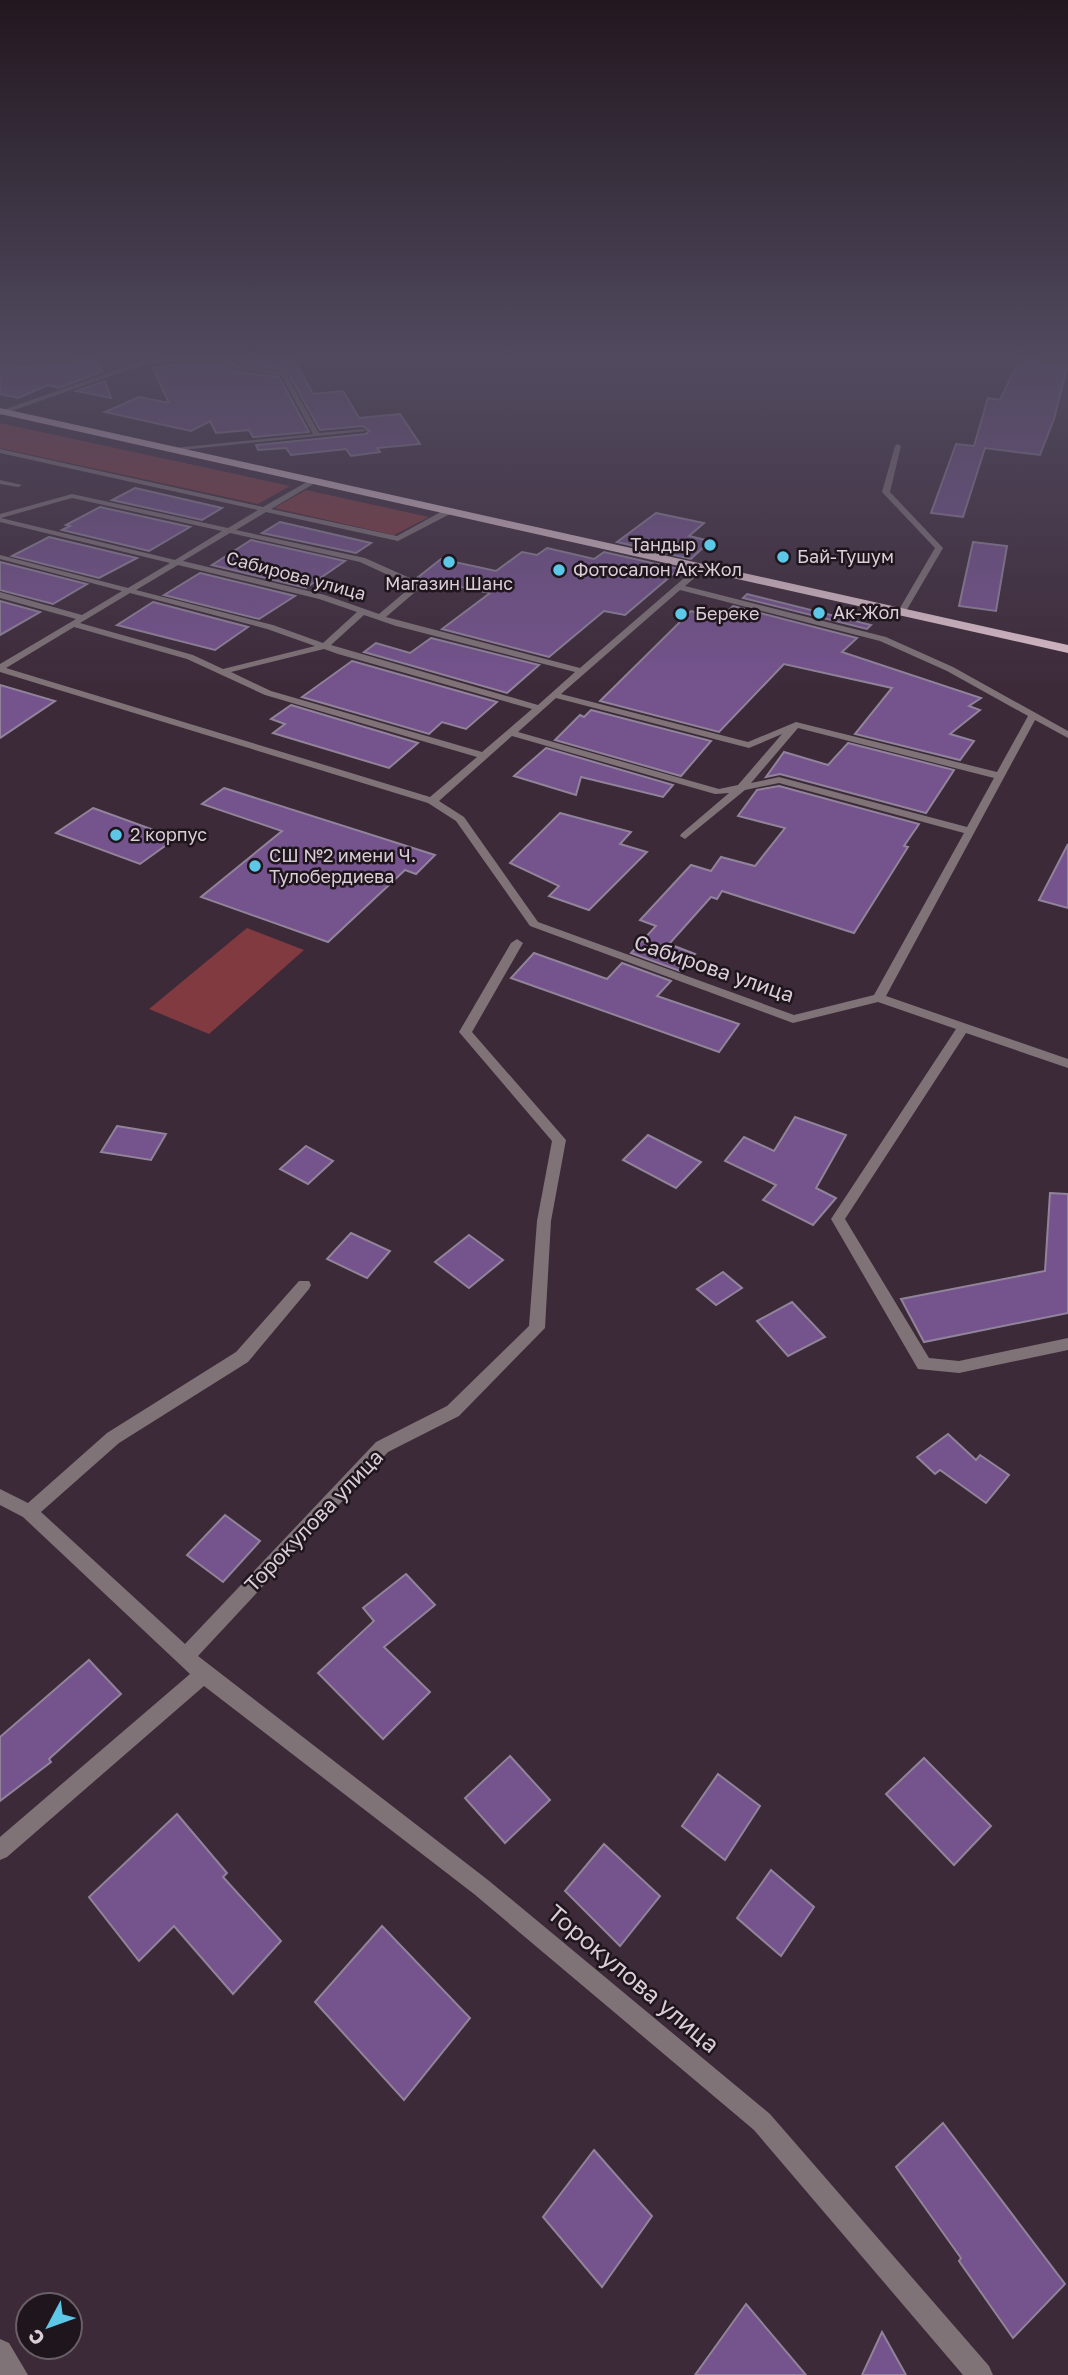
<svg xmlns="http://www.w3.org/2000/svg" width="1068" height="2375" font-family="'Golos Text',sans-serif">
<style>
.green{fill:#813a3f}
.building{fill:#75538d;stroke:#90839a;stroke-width:2}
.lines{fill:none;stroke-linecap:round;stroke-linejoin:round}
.minor{fill:#7f7377;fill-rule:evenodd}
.trunk{fill:#dcc0ca;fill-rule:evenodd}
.poi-dot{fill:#5cc7e7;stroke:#1f161d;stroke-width:2.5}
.labels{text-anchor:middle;stroke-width:5;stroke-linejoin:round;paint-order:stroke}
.far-poi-label{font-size:18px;fill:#dacdd7;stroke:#1f161d;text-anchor:start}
.far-street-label{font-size:18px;fill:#dacdd7;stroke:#1f161d}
.street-label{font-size:21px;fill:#dacdd7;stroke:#1f161d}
.near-street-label{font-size:24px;fill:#dacdd7;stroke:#1f161d}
</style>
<rect width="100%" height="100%" fill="#3d2a39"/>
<!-- green -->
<g class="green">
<polygon points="0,423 290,486 258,504 0,448"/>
<polygon points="306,490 429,517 394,535 274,508"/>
<polygon points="247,928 304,950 209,1034 149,1009"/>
</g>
<!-- building -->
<g class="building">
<polygon points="73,356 97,356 102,372 59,388 48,385 18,398 0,394 0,363 19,367 74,362"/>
<polygon points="227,356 293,358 313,394 343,391 359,418 400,414 420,444 377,448 380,452 351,456 346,449 291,455 286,448 258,450 256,445 366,434 369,431 363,426 320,430 287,371 240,362"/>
<polygon points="1021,356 1045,356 1043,361 1068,364 1054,419 1040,455 985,448 963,517 931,513 956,444 974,446 988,398 1000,400"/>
<polygon points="197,362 218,363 238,372 279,377 309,432 253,437 249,430 216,433 210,421 191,431 105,412 139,397 169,403 153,368"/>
<polygon points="105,381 111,398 76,391"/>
<polygon points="135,488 222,508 202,520 112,500"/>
<polygon points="100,507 190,527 149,551 62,530 70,526 66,525"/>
<polygon points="656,513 704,523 689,536 710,541 691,559 617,542"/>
<polygon points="280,522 371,543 356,553 262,533"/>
<polygon points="49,537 137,558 99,578 12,556"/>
<polygon points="251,540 345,561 306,588 212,565"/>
<polygon points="973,542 1007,546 996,611 959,606"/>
<polygon points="547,548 594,559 604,552 679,569 625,615 604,611 549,657 442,629 490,593 417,578 441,559 496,571 522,552 537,555"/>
<polygon points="0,562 87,584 53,604 0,590"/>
<polygon points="200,573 295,596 259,619 164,595"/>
<polygon points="747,594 871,625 867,629 743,598"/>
<polygon points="0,601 40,612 0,635"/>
<polygon points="153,602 248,627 215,650 117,625"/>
<polygon points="733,606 857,638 842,652 981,698 969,706 980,710 950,734 974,741 960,760 855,734 892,688 784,664 719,732 600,701 691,611 699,613 703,611 723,616"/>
<polygon points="431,638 539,665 507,693 364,652 376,643 410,653"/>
<polygon points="352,661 497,702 466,729 442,722 429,734 302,697"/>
<polygon points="0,685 55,701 0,738"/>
<polygon points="291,705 418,743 389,768 273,733 285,724 271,719"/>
<polygon points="591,710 711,741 681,776 555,740 580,715 584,717"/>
<polygon points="848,743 954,770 926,813 780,774 766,777 784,752 828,765"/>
<polygon points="546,748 673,785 663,797 581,777 576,795 514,776"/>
<polygon points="779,786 919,824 904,846 908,847 854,933 722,891 717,899 711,897 669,944 695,954 680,971 631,953 656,926 640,920 691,865 711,871 721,857 755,866 785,828 738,816 757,790"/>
<polygon points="224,788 435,855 416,874 405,870 328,942 201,897 282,831 202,804"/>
<polygon points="93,808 176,838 140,864 56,833"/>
<polygon points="560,813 631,832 620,844 647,852 589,910 549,896 559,886 510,863"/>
<polygon points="1068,844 1068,908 1039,900"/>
<polygon points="534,953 607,979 622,963 671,981 657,996 739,1024 719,1052 511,978"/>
<polygon points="795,1117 846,1135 816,1188 836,1198 813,1225 763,1200 776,1185 725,1161 744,1137 774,1151"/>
<polygon points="117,1126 166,1134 151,1160 101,1152"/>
<polygon points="648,1135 701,1162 676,1188 623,1160"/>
<polygon points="306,1146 333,1161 308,1184 280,1169"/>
<polygon points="1050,1193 1068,1194 1068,1313 924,1342 901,1299 1045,1271"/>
<polygon points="351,1233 390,1251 367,1278 327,1259"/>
<polygon points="469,1235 503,1260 469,1288 435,1262"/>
<polygon points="723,1272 742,1288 716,1305 697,1289"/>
<polygon points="792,1302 825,1337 788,1356 757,1321"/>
<polygon points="948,1434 976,1460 980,1455 1009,1475 986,1503 940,1470 935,1474 917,1457"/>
<polygon points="225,1515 260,1541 223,1582 187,1555"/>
<polygon points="406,1574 435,1605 384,1647 430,1692 383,1739 318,1673 374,1621 363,1608"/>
<polygon points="89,1660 121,1694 49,1759 51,1762 0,1801 0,1737"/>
<polygon points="510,1756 550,1800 505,1843 465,1798"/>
<polygon points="924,1758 991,1826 954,1865 886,1794"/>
<polygon points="718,1774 760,1806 725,1860 682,1826"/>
<polygon points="177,1814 227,1873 223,1877 281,1941 233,1994 174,1926 139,1961 89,1897"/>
<polygon points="604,1844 660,1896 620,1946 565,1891"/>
<polygon points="771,1870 814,1907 781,1956 737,1918"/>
<polygon points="382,1926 470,2018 404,2100 315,2002"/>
<polygon points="943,2123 1065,2284 1013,2338 959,2261 961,2258 896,2167"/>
<polygon points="594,2150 652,2216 602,2287 543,2217"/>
<polygon points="746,2304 806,2375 695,2375"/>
<polygon points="882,2332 906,2375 862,2375"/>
</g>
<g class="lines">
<!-- minor -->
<g class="minor">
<polygon points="183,356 220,356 239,365 285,372 319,433 363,429 366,431 172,451 174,448 313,434 281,375 238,369 219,360 197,359 148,363 0,415 0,411 145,360"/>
<polygon points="898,444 901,446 890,492 943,548 905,613 901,616 897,613 935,548 882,492 895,446"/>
<path d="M 0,449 L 263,507 L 312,479 L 316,481 L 315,483 L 271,509 L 397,536 L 446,509 L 452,509 L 452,513 L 398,541 L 266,512 L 236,530 L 365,558 L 421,583 L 421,587 L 386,617 L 580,668 L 698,566 L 704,566 L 704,570 L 685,586 L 886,637 L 953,667 L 1068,731 L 1068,738 L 1035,720 L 886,996 L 1068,1059 L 1068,1068 L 966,1033 L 845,1219 L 929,1358 L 959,1361 L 1068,1338 L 1068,1350 L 959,1373 L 918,1369 L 831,1219 L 956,1029 L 878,1002 L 793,1023 L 530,926 L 456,821 L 428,803 L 0,672 L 0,664 L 76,619 L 0,598 L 0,592 L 82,615 L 122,591 L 0,559 L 0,555 L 128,588 L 170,563 L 0,522 L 0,514 L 72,494 L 228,528 L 258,510 L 0,453 ZM 72,498 L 222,531 L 175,560 L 1,518 ZM 230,533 L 360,562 L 412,586 L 379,614 L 325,595 L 183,561 ZM 178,565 L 319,599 L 357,612 L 323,643 L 273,625 L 136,590 ZM 680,590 L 880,641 L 947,671 L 1028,716 L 997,772 L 796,722 L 748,742 L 561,694 ZM 130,593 L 267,629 L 315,646 L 223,669 L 193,655 L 80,623 ZM 364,615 L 396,626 L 575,672 L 538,705 L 331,645 ZM 74,627 L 187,659 L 265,695 L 477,757 L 430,797 L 6,668 ZM 324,649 L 338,654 L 532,709 L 482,752 L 271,691 L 231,672 ZM 556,698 L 749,748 L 782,734 L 738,785 L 719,789 L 518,732 ZM 798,728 L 994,778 L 967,827 L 779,777 L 751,783 ZM 512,736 L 715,794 L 729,793 L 681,834 L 680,836 L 685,839 L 745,790 L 779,783 L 964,833 L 874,995 L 794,1015 L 538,922 L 464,817 L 439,801 Z"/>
<polygon points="0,480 22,485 18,487 0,484"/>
<polygon points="517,939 523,943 472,1032 566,1140 551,1221 545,1328 459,1416 388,1452 198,1656 488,1880 770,2114 989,2366 993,2375 963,2375 754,2130 474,1894 204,1686 7,1857 0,1860 0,1837 190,1674 23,1517 0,1505 0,1489 28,1503 107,1433 236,1352 299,1281 309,1281 311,1285 309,1289 248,1362 119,1443 41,1512 185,1644 376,1442 447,1406 529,1326 537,1221 552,1141 459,1032 511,943"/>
<polygon points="0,2339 9,2343 28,2375 0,2375"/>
</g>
<!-- trunk -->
<polygon class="trunk" points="0,408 1068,645 1068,653 0,414"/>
</g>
<!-- sky -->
<linearGradient id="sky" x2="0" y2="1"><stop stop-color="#22171f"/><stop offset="0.52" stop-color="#514a5f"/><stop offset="1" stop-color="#514a5f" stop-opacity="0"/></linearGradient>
<rect width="1068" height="689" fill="url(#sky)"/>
<!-- markers -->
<g class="poi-dot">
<circle cx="710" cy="545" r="7"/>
<circle cx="783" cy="557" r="7"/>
<circle cx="449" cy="562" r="7"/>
<circle cx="559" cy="570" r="7"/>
<circle cx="819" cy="613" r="7"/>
<circle cx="681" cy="614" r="7"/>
<circle cx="116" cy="835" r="7"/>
<circle cx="255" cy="866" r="7"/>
</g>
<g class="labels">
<!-- far-poi labels -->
<g class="far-poi-label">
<text x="696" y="551" text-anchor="end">Тандыр</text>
<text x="797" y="563">Бай-Тушум</text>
<text x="573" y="576">Фотосалон Ак-Жол</text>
<text x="449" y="590" text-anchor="middle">Магазин Шанс</text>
<text x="833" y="619">Ак-Жол</text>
<text x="695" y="620">Береке</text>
<text x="130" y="841">2 корпус</text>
<text x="269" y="862">СШ №2 имени Ч.<tspan x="269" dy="21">Тулобердиева</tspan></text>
</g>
<!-- far-street labels -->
<g class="far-street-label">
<text transform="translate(296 576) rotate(15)" y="6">Сабирова улица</text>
</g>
<!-- street labels -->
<g class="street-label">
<text transform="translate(714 969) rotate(19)" y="7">Сабирова улица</text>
<text transform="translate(314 1521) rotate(-46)" y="7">Торокулова улица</text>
</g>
<!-- near-street labels -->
<g class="near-street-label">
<text transform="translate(633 1979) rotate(40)" y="8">Торокулова улица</text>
</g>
</g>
<!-- north arrow -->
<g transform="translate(49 2326) rotate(229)"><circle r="33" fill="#1f161d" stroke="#6a5f67" stroke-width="2"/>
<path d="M0-5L12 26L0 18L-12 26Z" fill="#5cc7e7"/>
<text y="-10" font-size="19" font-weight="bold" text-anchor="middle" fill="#dacdd7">С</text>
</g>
</svg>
